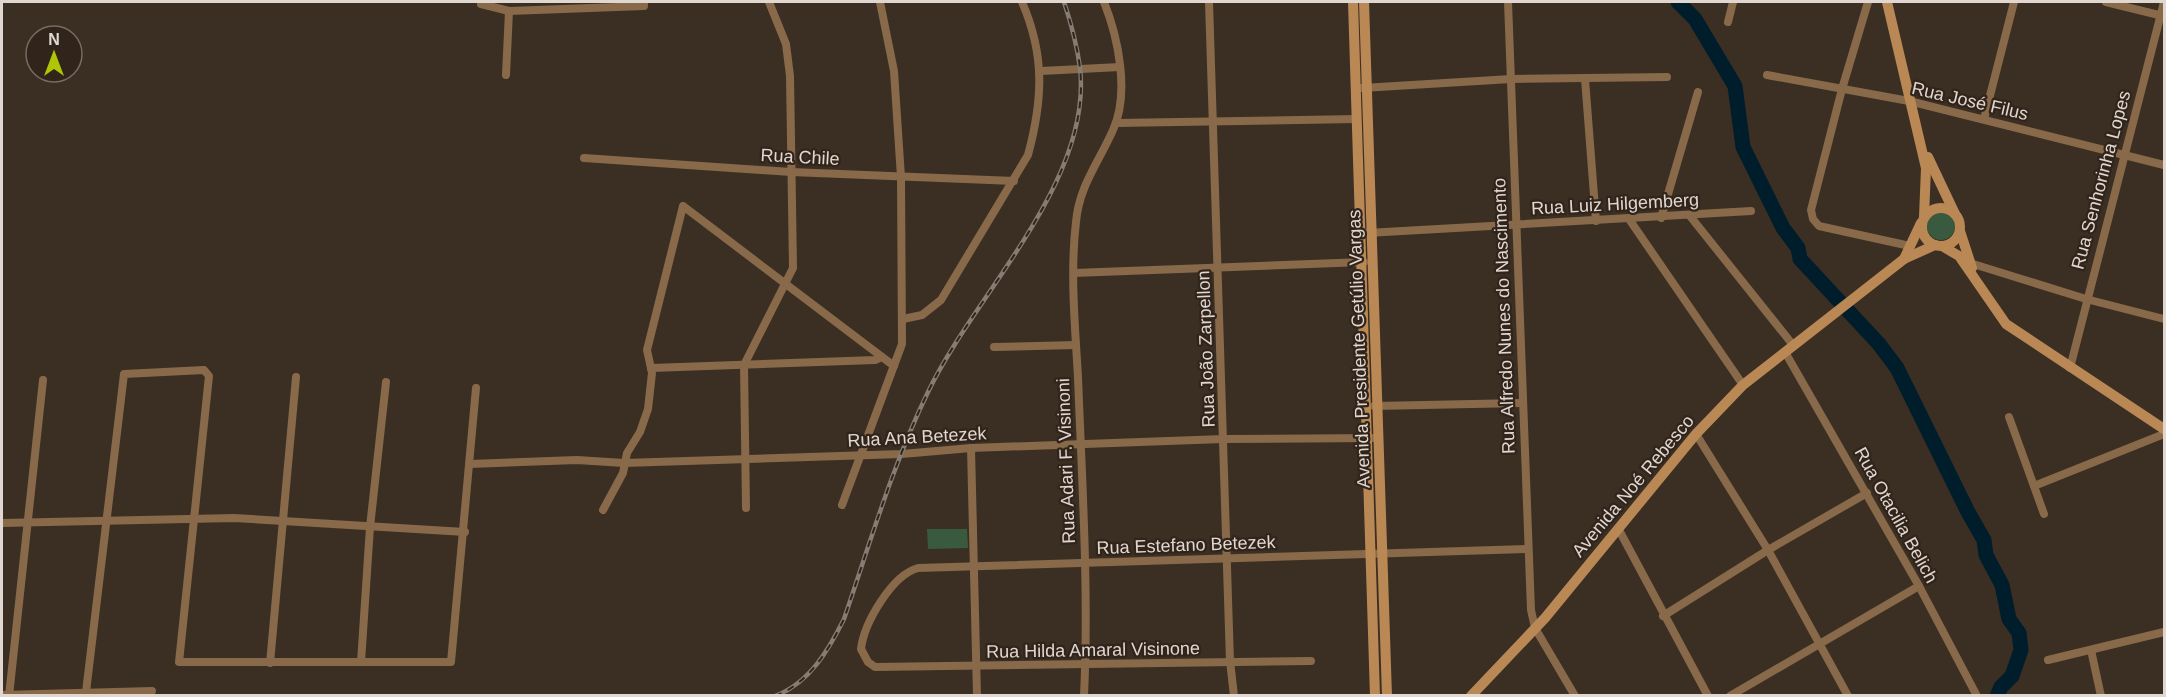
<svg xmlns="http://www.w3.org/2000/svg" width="2166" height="697" font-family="Arial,sans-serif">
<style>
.green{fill:#3a5a3f}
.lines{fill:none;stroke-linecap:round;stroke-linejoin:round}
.river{stroke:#001d2b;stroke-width:15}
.street{stroke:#886949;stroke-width:8}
.secondary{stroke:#ba8854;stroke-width:10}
.rail-casing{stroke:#877c73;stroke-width:4.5}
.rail{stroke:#31241a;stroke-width:2;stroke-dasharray:7;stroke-linecap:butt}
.labels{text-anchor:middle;stroke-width:4.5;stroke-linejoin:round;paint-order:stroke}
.street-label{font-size:18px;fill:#e0d7d1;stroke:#31241a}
</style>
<rect width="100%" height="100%" fill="#3b2e23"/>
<!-- green -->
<g class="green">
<circle cx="1941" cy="226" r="14"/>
<polygon points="927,529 967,529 968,548 928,549"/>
</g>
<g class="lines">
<!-- river -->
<polyline class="river" points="1678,2 1695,19 1735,86 1743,147 1783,228 1798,248 1800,259 1879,344 1897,368 1968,512 1984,540 1986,555 2002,585 2009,619 2019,633 2021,650 2012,676 2001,687 1997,696"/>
<!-- street -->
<g class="street">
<polyline points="1209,2 1230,661 1234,696"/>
<polyline points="1508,2 1531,610 1535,628 1575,696"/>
<polyline points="1868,2 1842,89 1811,210 1813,219 1819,226 1910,246"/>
<polyline points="2106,2 2163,16"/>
<polyline points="481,4 509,11 644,6 644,2"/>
<polyline points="1728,22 1733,2"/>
<polyline points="1041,71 1120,67"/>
<polyline points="506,75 509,11"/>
<polyline points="1767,75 1909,101 2164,165"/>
<polyline points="1585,79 1596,221"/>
<polyline points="1362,88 1511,79 1667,77"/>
<polyline points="1984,119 2014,2"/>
<polyline points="1116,123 1357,119"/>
<polyline points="584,158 791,172 1014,181"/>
<polyline points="1690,216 1793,345"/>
<polyline points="1661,218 1698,92"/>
<polyline points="1629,219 1743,385"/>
<polyline points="1367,233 1751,211"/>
<polyline points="1970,263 2086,299 2164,319"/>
<polyline points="1074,273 1364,262"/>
<path d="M 903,319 L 922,315 L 941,300 L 1028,155 C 1043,99 1045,55 1022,2"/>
<polyline points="994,347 1076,345"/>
<polyline points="1785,352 1919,586 1977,696"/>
<polyline points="651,368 875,360 882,357"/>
<polyline points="2070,368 2164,2"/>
<polyline points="1374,406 1522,403"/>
<polyline points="2009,417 2044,514"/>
<polyline points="1696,434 1768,550 1848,696"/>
<polyline points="971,448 977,696"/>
<polyline points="470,464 577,460 624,463 902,454 971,448 1223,439 1377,438"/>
<polyline points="2034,486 2164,434"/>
<polyline points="842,505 902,344 901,177 894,71 880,2"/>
<polyline points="746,508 744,365 793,268 790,76 786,44 769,2"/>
<polyline points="603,510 623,473 627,453 640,432 648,409 652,373 647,350 683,206 894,366"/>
<polyline points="2,523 234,518 465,532"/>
<polyline points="1619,530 1708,696"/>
<polyline points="1663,616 1768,550 1867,493"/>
<polyline points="2091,650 2101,696"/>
<polyline points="2048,660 2164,632"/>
<path d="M 1311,661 L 875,667 L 868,662 L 861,649 C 864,623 892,575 918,568 L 1528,549"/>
<polyline points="361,662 370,527 386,382"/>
<polyline points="270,663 296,377"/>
<polyline points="86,692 124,374 204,370 209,376 179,662 451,662 476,388"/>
<polyline points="2,695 152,691"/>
<polyline points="9,696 43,380"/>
<path d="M 1084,696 C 1089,590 1082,483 1078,377 C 1075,326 1070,272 1076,222 C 1079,186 1099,162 1113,130 C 1130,93 1118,37 1104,2"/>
<polyline points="1730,696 1919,586"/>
</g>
<!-- secondary -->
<g class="secondary">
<polyline points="1353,2 1375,696"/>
<polyline points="1364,2 1387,696"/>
<polyline points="1887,2 1926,168 1924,217"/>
<polyline points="1928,157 1955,214"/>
<circle cx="1941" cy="227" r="19"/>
<polyline points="1960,231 1972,268"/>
<polyline points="1942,246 1959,256 2006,324 2164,429"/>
<polyline points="1904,259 1921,223"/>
<polyline points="1471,696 1545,618 1696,434 1743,385 1904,259 1935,245"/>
</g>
<!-- rail casing -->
<g class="rail-casing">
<path id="rail" d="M 775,696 C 810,683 829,649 844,619 C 870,543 893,464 928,392 C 974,295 1093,182 1080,68 C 1077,45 1071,23 1064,2"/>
</g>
<!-- rail -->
<use href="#rail" class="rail"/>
</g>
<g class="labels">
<!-- street labels -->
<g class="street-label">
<text transform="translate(1970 101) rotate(13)" y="6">Rua José Filus</text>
<text transform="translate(800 157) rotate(3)" y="6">Rua Chile</text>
<text transform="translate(2101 180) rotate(-75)" y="6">Rua Senhorinha Lopes</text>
<text transform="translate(1615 204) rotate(-3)" y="6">Rua Luiz Hilgemberg</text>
<text transform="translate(1504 316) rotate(-92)" y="6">Rua Alfredo Nunes do Nascimento</text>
<text transform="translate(1206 349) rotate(-92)" y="6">Rua João Zarpellon</text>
<text transform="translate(1359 349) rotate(-92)" y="6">Avenida Presidente Getúlio Vargas</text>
<text transform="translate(917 437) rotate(-3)" y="6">Rua Ana Betezek</text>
<text transform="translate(1066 461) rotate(-92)" y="6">Rua Adari F. Visinoni</text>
<text transform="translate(1633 486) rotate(-50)" y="6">Avenida Noé Rebesco</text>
<text transform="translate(1896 515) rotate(61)" y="6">Rua Otacilia Belich</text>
<text transform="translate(1186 545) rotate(-2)" y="6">Rua Estefano Betezek</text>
<text transform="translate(1093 650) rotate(-1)" y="6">Rua Hilda Amaral Visinone</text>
</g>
</g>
<!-- border -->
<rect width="2166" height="697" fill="none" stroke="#e0d7d1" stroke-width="6"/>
<!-- north arrow -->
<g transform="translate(54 54)"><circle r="28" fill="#31241a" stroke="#776c63" stroke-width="1.5"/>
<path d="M0-4.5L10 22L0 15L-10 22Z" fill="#afc507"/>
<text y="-9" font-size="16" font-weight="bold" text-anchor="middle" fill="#e0d7d1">N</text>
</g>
</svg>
